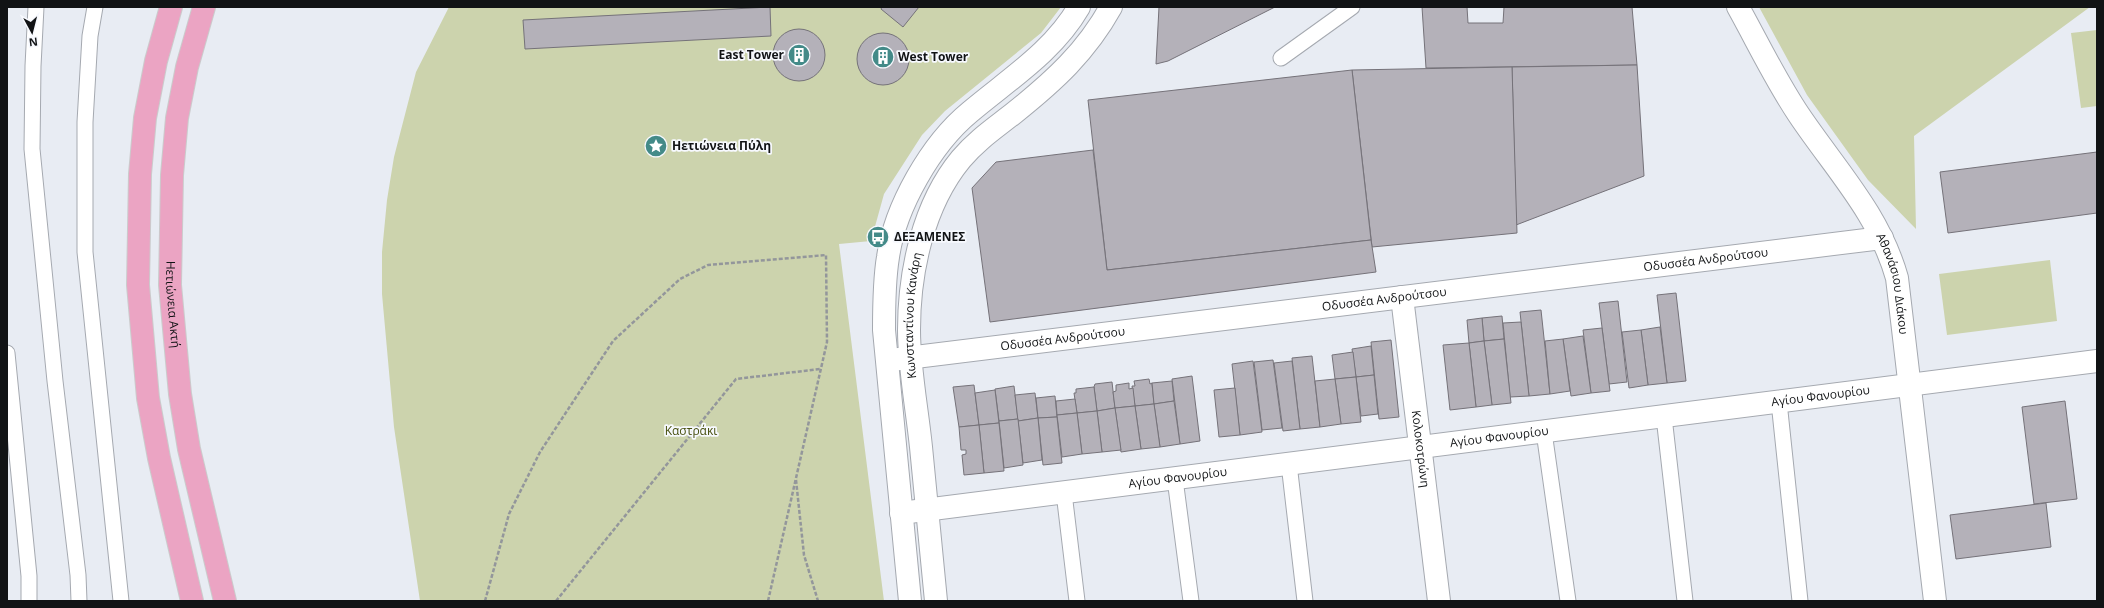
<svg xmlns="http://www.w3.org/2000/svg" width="2104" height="608" font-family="'Open Sans',sans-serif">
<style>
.green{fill:#ccd3ad}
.building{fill:#b4b1b9;stroke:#757279}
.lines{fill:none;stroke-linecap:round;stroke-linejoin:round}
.service-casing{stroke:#a5a9b0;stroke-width:17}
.minor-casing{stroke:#a5a9b0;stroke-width:24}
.tertiary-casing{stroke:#a5a9b0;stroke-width:24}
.primary-casing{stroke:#cbcbcc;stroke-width:24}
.path{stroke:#93969b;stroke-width:2.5;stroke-dasharray:4 2;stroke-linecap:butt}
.service{stroke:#fff;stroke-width:15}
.minor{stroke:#fff;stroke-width:22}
.tertiary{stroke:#fff;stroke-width:22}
.primary{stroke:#eba4c3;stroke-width:22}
.labels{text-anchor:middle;stroke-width:3.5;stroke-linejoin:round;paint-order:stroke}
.poi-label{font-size:12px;font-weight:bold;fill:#111315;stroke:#f7f9fe;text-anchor:start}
.street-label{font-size:12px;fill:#111315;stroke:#f7f9fe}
.park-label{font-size:12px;fill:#48500f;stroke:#f7f9fe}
</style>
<rect width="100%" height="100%" fill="#e8ecf3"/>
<!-- green -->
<g class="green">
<polygon points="449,7 1061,7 1041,33 945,111 922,135 884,194 871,241 839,244 884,601 420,601 394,427 382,294 382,252 387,200 394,157 416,72"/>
<polygon points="1759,7 2090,7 1914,136 1916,229 1868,180 1807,95"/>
<polygon points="2097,30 2097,106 2081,108 2071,33"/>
<polygon points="2050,260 2057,321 1947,335 1939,274"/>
</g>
<!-- building -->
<g class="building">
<polygon points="770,7 771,36 525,49 523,20"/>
<polygon points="882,7 919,7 903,27 881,9"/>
<polygon points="1159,7 1275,7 1168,61 1156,64"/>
<polygon points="1422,7 1467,7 1468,23 1503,23 1504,7 1632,7 1637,65 1426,68"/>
<circle cx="799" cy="55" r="26"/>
<circle cx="883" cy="59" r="26"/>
<polygon points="1637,65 1644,176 1516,225 1512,67"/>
<polygon points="1512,67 1517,233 1372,247 1352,70"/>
<polygon points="1352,70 1371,240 1107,270 1088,100"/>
<polygon points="1093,150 1107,270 1371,240 1376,272 990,322 972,188 996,162"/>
<polygon points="2097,152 2097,213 1948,233 1940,172"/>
<polygon points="1676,293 1686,381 1667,383 1657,295"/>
<polygon points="1618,301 1627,382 1609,384 1599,303"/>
<polygon points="1541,310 1550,394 1529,396 1520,312"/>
<polygon points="1502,316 1504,339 1484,341 1482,318"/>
<polygon points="1482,318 1484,341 1469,343 1467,320"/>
<polygon points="1521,322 1529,396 1510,397 1503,323"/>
<polygon points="1660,327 1667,383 1648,385 1641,330"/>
<polygon points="1602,328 1610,391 1591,393 1583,330"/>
<polygon points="1641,330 1648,385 1629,388 1622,332"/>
<polygon points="1583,336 1591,393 1571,396 1563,339"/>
<polygon points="1504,339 1511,403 1492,405 1484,341"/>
<polygon points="1563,339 1570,391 1550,394 1545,341"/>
<polygon points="1391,340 1399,417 1379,419 1371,342"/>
<polygon points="1484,341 1492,405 1476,407 1469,343"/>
<polygon points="1469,343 1476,407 1450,410 1443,345"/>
<polygon points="1371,346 1374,375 1356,377 1352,349"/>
<polygon points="1353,352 1356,377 1335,379 1332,355"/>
<polygon points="1312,356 1320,427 1300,429 1292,358"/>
<polygon points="1273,360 1282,428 1262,430 1254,362"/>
<polygon points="1253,361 1262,432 1240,435 1232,364"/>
<polygon points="1292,361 1300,429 1283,431 1274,363"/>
<polygon points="1374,375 1378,414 1361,416 1356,377"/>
<polygon points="1192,376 1200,441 1180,444 1172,379"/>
<polygon points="1356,377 1361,422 1341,424 1335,379"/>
<polygon points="1149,379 1150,384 1152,383 1154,404 1135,406 1132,386 1135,386 1134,381"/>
<polygon points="1335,379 1341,424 1320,427 1315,381"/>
<polygon points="1172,381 1174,401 1154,404 1152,383"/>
<polygon points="1112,382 1115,408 1097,411 1094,387 1095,384"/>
<polygon points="1129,383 1129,389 1133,388 1135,406 1115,408 1113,392 1116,391 1116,385"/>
<polygon points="974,385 979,425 959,427 953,387"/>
<polygon points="1014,386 1018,419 999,421 995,389"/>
<polygon points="1094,387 1097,411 1077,413 1074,393 1076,393 1076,389"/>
<polygon points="1235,388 1240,435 1219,437 1214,390"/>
<polygon points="995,390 999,423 979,425 975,393"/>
<polygon points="1035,393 1038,418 1018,421 1015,395"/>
<polygon points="1055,396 1057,417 1038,418 1036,398"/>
<polygon points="1075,399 1077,413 1057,415 1056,401"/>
<polygon points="1174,401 1180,444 1160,447 1154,404"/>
<polygon points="2065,401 2077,499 2034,504 2022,407"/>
<polygon points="1154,404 1160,447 1141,449 1135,406"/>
<polygon points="1135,406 1141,449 1121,452 1115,408"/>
<polygon points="1115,408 1121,450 1102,452 1097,411"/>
<polygon points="1097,411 1102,452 1082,454 1077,413"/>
<polygon points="1077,413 1082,454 1062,457 1057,415"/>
<polygon points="1057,417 1062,463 1043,465 1038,418"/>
<polygon points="1038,418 1042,460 1023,463 1018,421"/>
<polygon points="1018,419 1023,465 1004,468 999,421"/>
<polygon points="999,423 1004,471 984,473 979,425"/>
<polygon points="979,425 984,473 964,475 962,455 966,454 966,450 961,450 959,427"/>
<polygon points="2046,503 2051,547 1956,559 1950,515"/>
</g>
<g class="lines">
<!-- service casing -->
<g class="service-casing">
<g id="service">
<polyline points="36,7 33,66 32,149 55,381 78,575 79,601"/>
<polyline points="95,7 90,36 85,122 85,252 121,601"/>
<polyline points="1281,58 1352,7"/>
<polyline points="7,353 29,576 29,601"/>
<polyline points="1779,402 1800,601"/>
<polyline points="1664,417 1685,601"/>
<polyline points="1544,432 1568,601"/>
<polyline points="1289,464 1305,601"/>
<polyline points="1175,479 1191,601"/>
<polyline points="1064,493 1077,601"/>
</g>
</g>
<!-- minor casing -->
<g class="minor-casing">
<g id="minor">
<path id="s1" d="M 1738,7 C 1758,43 1776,81 1799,115 C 1836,170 1879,214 1897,278 L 1935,601"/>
<path id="s2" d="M 1402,297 L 1439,601"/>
<path id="s3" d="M 891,360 L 1882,238"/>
<path id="s4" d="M 901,513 L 2097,361"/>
</g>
</g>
<!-- tertiary casing -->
<g class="tertiary-casing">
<g id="tertiary">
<path d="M 910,601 L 884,330 C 884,306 884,281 888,257 C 895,207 931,144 970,112 C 1009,79 1053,52 1079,7"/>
<path id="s5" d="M 936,601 C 931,550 926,498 921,447 C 917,408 909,368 909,330 C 909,272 923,205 961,159 C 977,140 995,128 1014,113 C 1054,81 1086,52 1111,7"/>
</g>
</g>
<!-- primary casing -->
<g class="primary-casing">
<g id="primary">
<polyline points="171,7 156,61 145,118 140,174 138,285 148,398 159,458 192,601"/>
<path id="s6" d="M 204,7 L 187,67 L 177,118 L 172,175 L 170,285 L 180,394 L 189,449 L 225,601"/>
</g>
</g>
<!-- path -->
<g class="path">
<polyline points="796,480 804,555 818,601"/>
<polyline points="485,601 509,514 540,452 613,341 680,279 708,265 826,255 827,342 768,601"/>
<polyline points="556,601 736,379 820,369"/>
</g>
<!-- service -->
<use href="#service" class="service"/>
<!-- minor -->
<use href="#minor" class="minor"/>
<!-- tertiary -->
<use href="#tertiary" class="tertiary"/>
<!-- primary -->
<use href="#primary" class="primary"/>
</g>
<!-- icons -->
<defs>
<g id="building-disc" transform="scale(1.15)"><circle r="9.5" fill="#438a88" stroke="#f7f9fe"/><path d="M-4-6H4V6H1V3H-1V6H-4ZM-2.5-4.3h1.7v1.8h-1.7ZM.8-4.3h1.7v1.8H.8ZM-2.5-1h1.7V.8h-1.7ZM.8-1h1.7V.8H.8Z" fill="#fff"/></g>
<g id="sight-disc" transform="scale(1.15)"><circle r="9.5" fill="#438a88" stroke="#f7f9fe"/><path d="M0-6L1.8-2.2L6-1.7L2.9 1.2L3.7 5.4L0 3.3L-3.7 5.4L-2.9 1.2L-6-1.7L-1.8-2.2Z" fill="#fff"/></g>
<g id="bus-disc" transform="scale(1.15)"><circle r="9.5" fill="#438a88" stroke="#f7f9fe"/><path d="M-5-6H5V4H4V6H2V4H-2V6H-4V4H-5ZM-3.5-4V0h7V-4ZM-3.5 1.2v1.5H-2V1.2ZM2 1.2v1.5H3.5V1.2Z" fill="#fff"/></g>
</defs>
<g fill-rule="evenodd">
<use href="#building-disc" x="799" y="55"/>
<use href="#building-disc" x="883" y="57"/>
<use href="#sight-disc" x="656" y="146"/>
<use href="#bus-disc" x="878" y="237"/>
</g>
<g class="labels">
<!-- poi labels -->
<g class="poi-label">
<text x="784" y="59" text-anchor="end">East Tower</text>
<text x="898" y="61">West Tower</text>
<text x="672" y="150">Ηετιώνεια Πύλη</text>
<text x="894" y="241">ΔΕΞΑΜΕΝΕΣ</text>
</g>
<!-- street labels -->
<g class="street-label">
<text dy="4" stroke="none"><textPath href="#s3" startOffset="821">Οδυσσέα Ανδρούτσου</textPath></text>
<text dy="4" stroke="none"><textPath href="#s1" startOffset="320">Αθανάσιου Διάκου</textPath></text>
<text dy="4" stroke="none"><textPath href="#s3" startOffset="497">Οδυσσέα Ανδρούτσου</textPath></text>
<text dy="4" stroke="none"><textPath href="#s6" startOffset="301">Ηετιώνεια Ακτή</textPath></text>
<text dy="4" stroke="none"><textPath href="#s5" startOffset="287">Κωνσταντίνου Κανάρη</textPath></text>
<text dy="4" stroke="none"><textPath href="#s3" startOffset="173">Οδυσσέα Ανδρούτσου</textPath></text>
<text dy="4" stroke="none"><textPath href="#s4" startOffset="927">Αγίου Φανουρίου</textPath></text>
<text dy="4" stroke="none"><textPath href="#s4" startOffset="603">Αγίου Φανουρίου</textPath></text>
<text dy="4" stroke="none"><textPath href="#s2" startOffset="153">Κολοκοτρώνη</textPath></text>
<text dy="4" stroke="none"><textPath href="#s4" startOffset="279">Αγίου Φανουρίου</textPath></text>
</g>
<!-- park labels -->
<g class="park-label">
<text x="691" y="435">Καστράκι</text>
</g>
</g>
<!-- border -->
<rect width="2104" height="608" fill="none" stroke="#111315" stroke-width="16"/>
<!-- north arrow -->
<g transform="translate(32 32) rotate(173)" stroke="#f7f9fe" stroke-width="3" paint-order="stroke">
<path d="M0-3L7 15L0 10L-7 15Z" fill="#111315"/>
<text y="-6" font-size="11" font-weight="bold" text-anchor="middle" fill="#111315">N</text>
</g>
</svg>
